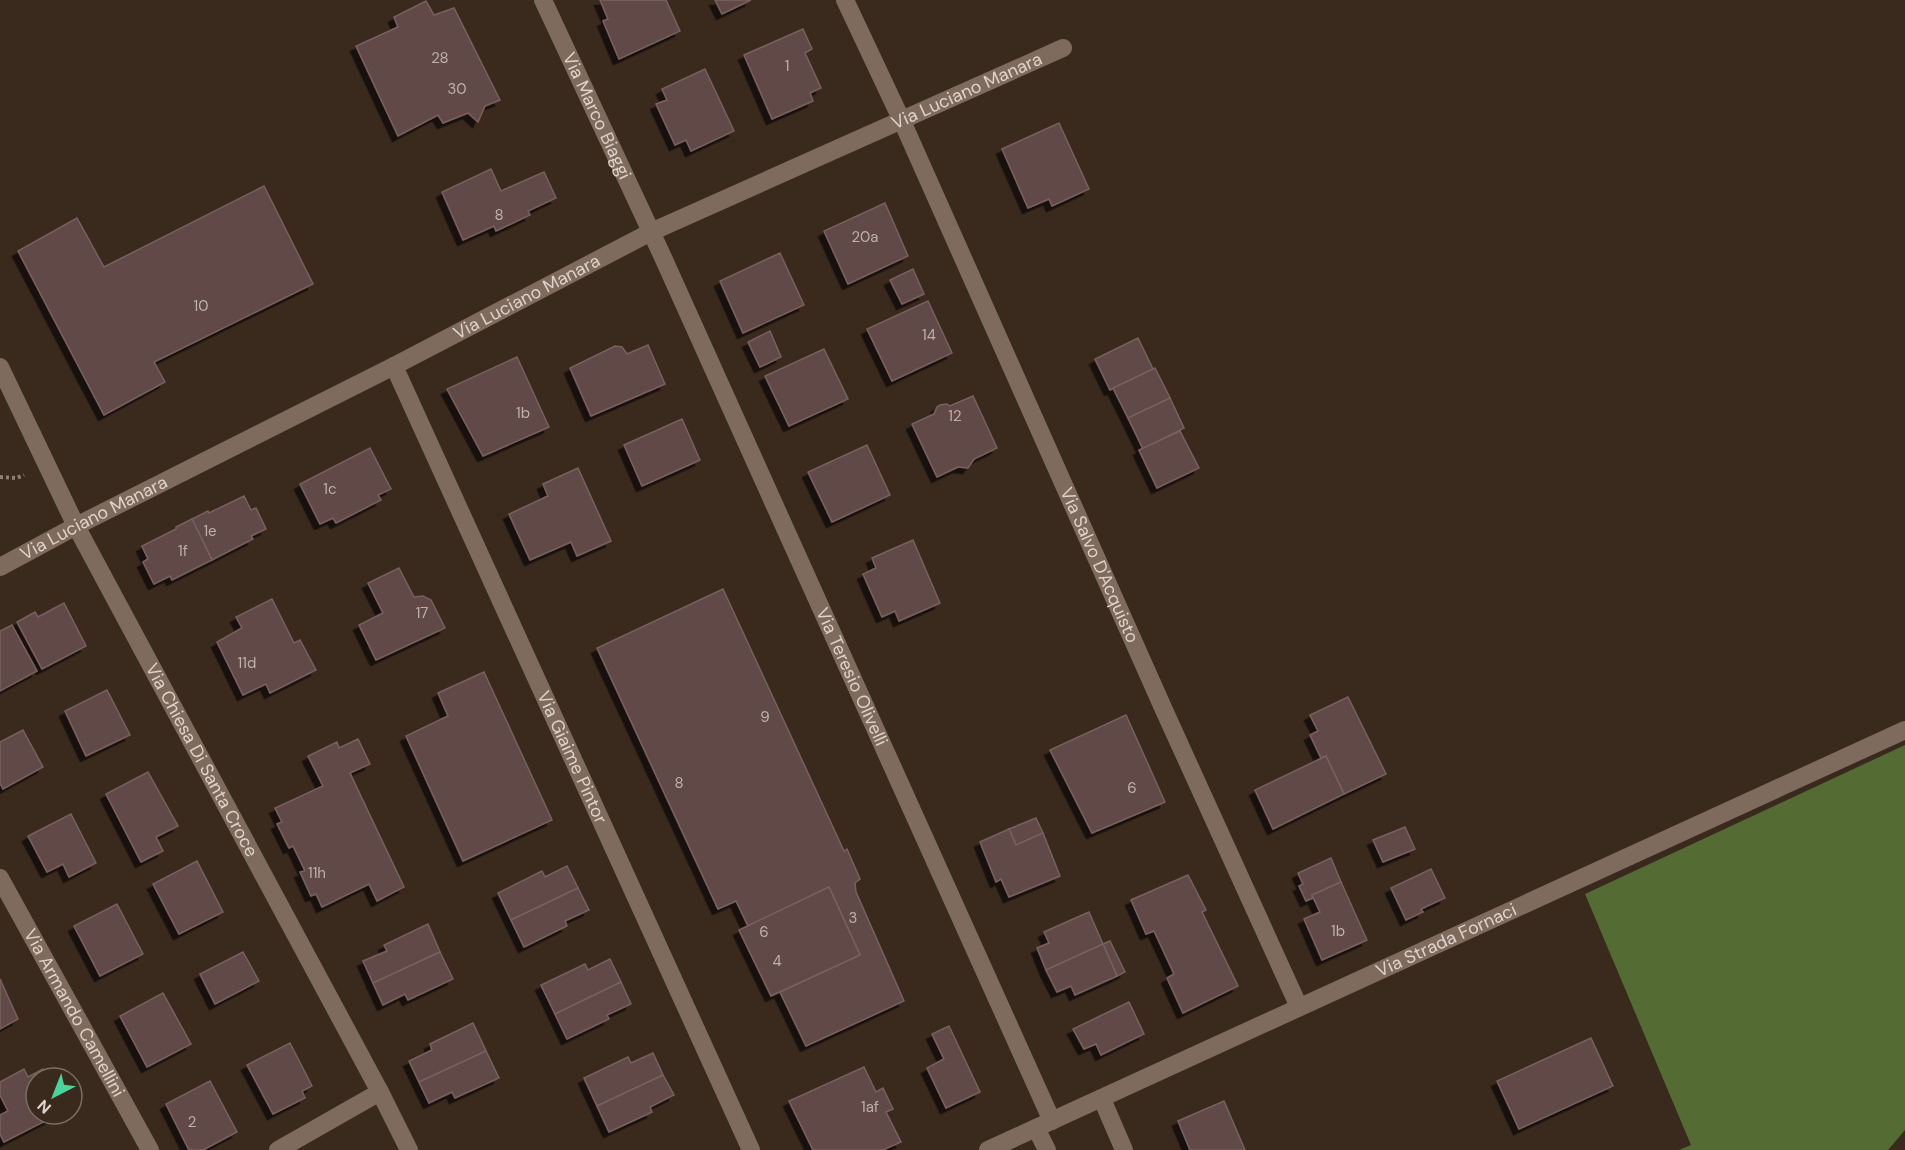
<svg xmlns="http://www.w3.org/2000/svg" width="1905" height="1150" font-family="'DM Sans',sans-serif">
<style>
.forest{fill:#556b34}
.building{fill:#604847;stroke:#796160;stroke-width:1.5;filter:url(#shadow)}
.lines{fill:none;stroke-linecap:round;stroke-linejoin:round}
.path{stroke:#8e8076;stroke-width:4;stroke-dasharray:3 3;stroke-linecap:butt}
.street{stroke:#7f6b5e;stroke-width:18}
.labels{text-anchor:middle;stroke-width:6;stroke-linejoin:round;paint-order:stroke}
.number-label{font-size:15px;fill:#beb0aa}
.street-label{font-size:18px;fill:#ded3cb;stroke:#3a291d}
</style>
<defs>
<filter id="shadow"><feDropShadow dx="-5.5" dy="5.5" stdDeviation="0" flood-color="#0009"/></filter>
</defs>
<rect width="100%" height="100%" fill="#3a291d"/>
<!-- forest -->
<polygon class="forest" points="1905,745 1905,1130 1888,1150 1679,1150 1691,1145 1585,894"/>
<!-- building -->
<g class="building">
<polygon points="600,0 666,0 680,31 619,59 603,21 608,19"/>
<polygon points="715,0 751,0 722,14"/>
<polygon points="426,1 434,15 454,8 500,100 485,106 478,122 468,113 443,123 438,115 398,136 356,46 398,27 394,17"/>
<polygon points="803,29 812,49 805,53 821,88 810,93 813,101 772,119 744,55"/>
<polygon points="705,69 734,131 691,151 686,140 675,145 656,104 667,100 662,89"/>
<polygon points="1059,123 1089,189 1052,206 1049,199 1028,208 1002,149"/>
<polygon points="491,169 501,191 544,172 556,198 528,211 530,215 496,231 494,226 463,240 442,192"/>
<polygon points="264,186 313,284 154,362 165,382 104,415 18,251 77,218 104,267"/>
<polygon points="885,203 908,256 848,284 824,231"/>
<polygon points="780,253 804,305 743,333 720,281"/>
<polygon points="913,269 924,294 902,304 890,280"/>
<polygon points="928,301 952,353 892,381 867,329"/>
<polygon points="770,331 781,357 760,367 748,342"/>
<polygon points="1138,338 1153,369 1110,390 1095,359"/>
<polygon points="648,345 665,384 591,416 570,368 615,346 622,347 627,354"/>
<polygon points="824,349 848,399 789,426 765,376"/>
<polygon points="517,357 549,427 483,456 447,389"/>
<polygon points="1155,368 1170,398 1128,418 1113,388"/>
<polygon points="973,396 997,448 974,459 968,468 958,467 937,477 912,424 934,414 937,407 940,405 947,404 950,406"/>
<polygon points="1170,398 1184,428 1143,449 1128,418"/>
<polygon points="682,419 700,460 642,486 624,445"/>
<polygon points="1180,431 1199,468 1157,488 1139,450"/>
<polygon points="867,445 890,495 832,522 808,472"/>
<polygon points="370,448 391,489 378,495 381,500 336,523 333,518 320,524 300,484"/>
<polygon points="578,468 611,541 577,556 571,542 530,560 509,514 548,496 543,484"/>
<polygon points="244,496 251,510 256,508 266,529 251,536 253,539 212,560 192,519 208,511 209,513"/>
<polygon points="192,519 212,560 172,580 170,576 154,584 143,562 148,559 142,546 176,529 176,527"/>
<polygon points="913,540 940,603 899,621 895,611 882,617 863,574 876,568 872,558"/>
<polygon points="399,568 414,597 423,596 431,600 445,628 376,660 359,625 383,613 368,583"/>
<polygon points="723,589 844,851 847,849 860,879 855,883 856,892 904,1001 806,1046 780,992 860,955 829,887 748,926 736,901 718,909 597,648"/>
<polygon points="272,599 294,643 300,640 316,670 270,693 266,684 243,695 217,642 242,628 236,617"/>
<polygon points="64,603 86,646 42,669 17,622 35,612 38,617"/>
<polygon points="12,625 37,671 0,691 0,631"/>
<polygon points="484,672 552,820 463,861 406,736 448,716 438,693"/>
<polygon points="107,690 130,735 86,756 65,711"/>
<polygon points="1348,697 1386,774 1344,794 1326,756 1321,758 1310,735 1318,731 1310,715"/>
<polygon points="1126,715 1165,802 1092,833 1050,750"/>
<polygon points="23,730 43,767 3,789 0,783 0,742"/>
<polygon points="358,739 370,764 350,773 404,887 377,901 369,884 322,907 316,894 311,896 300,872 305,871 293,846 289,848 277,824 282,822 275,808 323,786 308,756 337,742 339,748"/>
<polygon points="1326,756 1344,794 1273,829 1255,790"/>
<polygon points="148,772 178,826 156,837 163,851 141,862 106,794"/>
<polygon points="71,814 96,863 69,877 63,864 47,872 28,836"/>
<polygon points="1036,818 1043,833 1016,845 1009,829"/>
<polygon points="1405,827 1415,849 1383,862 1373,840"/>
<polygon points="1009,829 1016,845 1043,833 1060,876 1009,897 1001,879 996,882 980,842"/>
<polygon points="1331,858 1341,882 1312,895 1313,898 1306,901 1299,886 1303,884 1298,873"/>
<polygon points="197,861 223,912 179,934 153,884"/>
<polygon points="567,866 578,888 511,920 498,893 542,871 545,877"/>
<polygon points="1431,869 1445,898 1421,909 1423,912 1406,920 1391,888"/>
<polygon points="1188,875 1206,910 1202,912 1238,986 1183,1013 1167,978 1174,974 1154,931 1146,934 1131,900"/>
<polygon points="1341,882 1367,940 1322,960 1304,919 1320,912 1312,895"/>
<polygon points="829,887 860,955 771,996 739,930"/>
<polygon points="578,888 589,910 565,921 567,926 524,947 511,920"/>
<polygon points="117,904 143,954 100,976 74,926"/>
<polygon points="1089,912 1103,944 1046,970 1037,948 1049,943 1044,932"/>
<polygon points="428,924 440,952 373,983 363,961 387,951 384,945"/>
<polygon points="1110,941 1125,972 1117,976 1103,944"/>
<polygon points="1103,944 1117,976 1075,995 1071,986 1057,992 1046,970"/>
<polygon points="243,952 259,981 215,1004 200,974"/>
<polygon points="440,952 453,979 408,1000 405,994 383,1005 373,983"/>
<polygon points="610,959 621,982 555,1014 541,985 585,964 588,970"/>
<polygon points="0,979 18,1019 0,1029"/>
<polygon points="621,982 631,1004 607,1015 609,1019 567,1039 555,1014"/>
<polygon points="163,993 191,1044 147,1067 120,1016"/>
<polygon points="1129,1002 1144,1034 1101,1055 1096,1044 1084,1049 1073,1029"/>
<polygon points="473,1023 486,1051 419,1082 409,1061 432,1050 430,1044"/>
<polygon points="949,1026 980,1092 946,1108 927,1068 944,1059 932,1034"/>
<polygon points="1591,1038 1613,1086 1519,1129 1497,1081"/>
<polygon points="290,1043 312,1086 302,1091 305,1098 273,1114 247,1065"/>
<polygon points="486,1051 499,1078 455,1098 452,1092 429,1103 419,1082"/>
<polygon points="653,1053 663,1075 597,1106 584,1078 628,1057 631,1063"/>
<polygon points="864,1067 876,1092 883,1088 893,1109 886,1112 901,1142 883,1150 813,1150 789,1101"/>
<polygon points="24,1069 28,1077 43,1069 48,1078 36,1078 36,1114 51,1114 53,1117 4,1142 0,1134 0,1115 8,1111 0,1095 0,1082"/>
<polygon points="663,1075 674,1095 650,1107 652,1112 609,1132 597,1106"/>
<polygon points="210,1081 237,1132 203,1150 189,1150 166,1104"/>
<polygon points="1224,1101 1245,1150 1190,1150 1178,1121"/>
</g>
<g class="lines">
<!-- path -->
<polyline class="path" points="0,477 16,478 24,475"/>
<!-- street -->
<g class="street">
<path id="s1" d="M 543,0 L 661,253 L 1052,1121"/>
<path id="s2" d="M 845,0 L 902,121 L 1164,710 L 1299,1007"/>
<path id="s3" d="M 394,366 L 751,1150"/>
<path id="s4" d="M 0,367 L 76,526 L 380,1092 L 409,1150"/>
<path id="s5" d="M 0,567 L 76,526 L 394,366 L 651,232 L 1063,48"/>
<path id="s6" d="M 0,878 L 150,1150"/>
<polyline points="1102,1099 1124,1150"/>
<polyline points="1036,1128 1047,1150"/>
<polyline points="278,1150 380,1092"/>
<path id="s7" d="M 988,1150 L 1905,730"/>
</g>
</g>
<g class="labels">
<!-- number labels -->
<g class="number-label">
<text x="440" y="63">28</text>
<text x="787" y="71">1</text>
<text x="457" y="94">30</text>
<text x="499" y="220">8</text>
<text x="865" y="242">20a</text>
<text x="201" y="311">10</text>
<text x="929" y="340">14</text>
<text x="523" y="418">1b</text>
<text x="955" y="421">12</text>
<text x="330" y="494">1c</text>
<text x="210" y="536">1e</text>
<text x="183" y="556">1f</text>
<text x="422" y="618">17</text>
<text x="247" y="668">11d</text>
<text x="765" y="722">9</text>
<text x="679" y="788">8</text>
<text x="1132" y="793">6</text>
<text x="317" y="878">11h</text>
<text x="853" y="923">3</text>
<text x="1338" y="936">1b</text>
<text x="764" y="937">6</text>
<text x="777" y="966">4</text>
<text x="870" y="1112">1af</text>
<text x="192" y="1127">2</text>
</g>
<!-- street labels -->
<g class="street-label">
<text dy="6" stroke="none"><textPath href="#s5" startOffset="1078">Via Luciano Manara</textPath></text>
<text dy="6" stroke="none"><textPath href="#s1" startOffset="128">Via Marco Biaggi</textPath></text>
<text dy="6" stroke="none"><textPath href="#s5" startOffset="592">Via Luciano Manara</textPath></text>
<text dy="6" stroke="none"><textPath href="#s5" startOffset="106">Via Luciano Manara</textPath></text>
<text dy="6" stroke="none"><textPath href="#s2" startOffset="620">Via Salvo D'Acquisto</textPath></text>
<text dy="6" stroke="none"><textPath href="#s1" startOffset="744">Via Teresio Olivelli</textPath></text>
<text dy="6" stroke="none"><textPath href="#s3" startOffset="430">Via Giaime Pintor</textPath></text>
<text dy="6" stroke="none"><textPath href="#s4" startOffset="442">Via Chiesa Di Santa Croce</textPath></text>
<text dy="6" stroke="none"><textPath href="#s7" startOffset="504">Via Strada Fornaci</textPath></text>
<text dy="6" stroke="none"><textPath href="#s6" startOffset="154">Via Armando Camellini</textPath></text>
</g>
</g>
<!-- north arrow -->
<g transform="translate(54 1096) rotate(222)"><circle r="28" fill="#3a291d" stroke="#7c6d63" stroke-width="1.5"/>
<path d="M0-4.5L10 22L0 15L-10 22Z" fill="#4cd39b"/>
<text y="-9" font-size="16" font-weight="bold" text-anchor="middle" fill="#ded3cb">N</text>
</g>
</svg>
